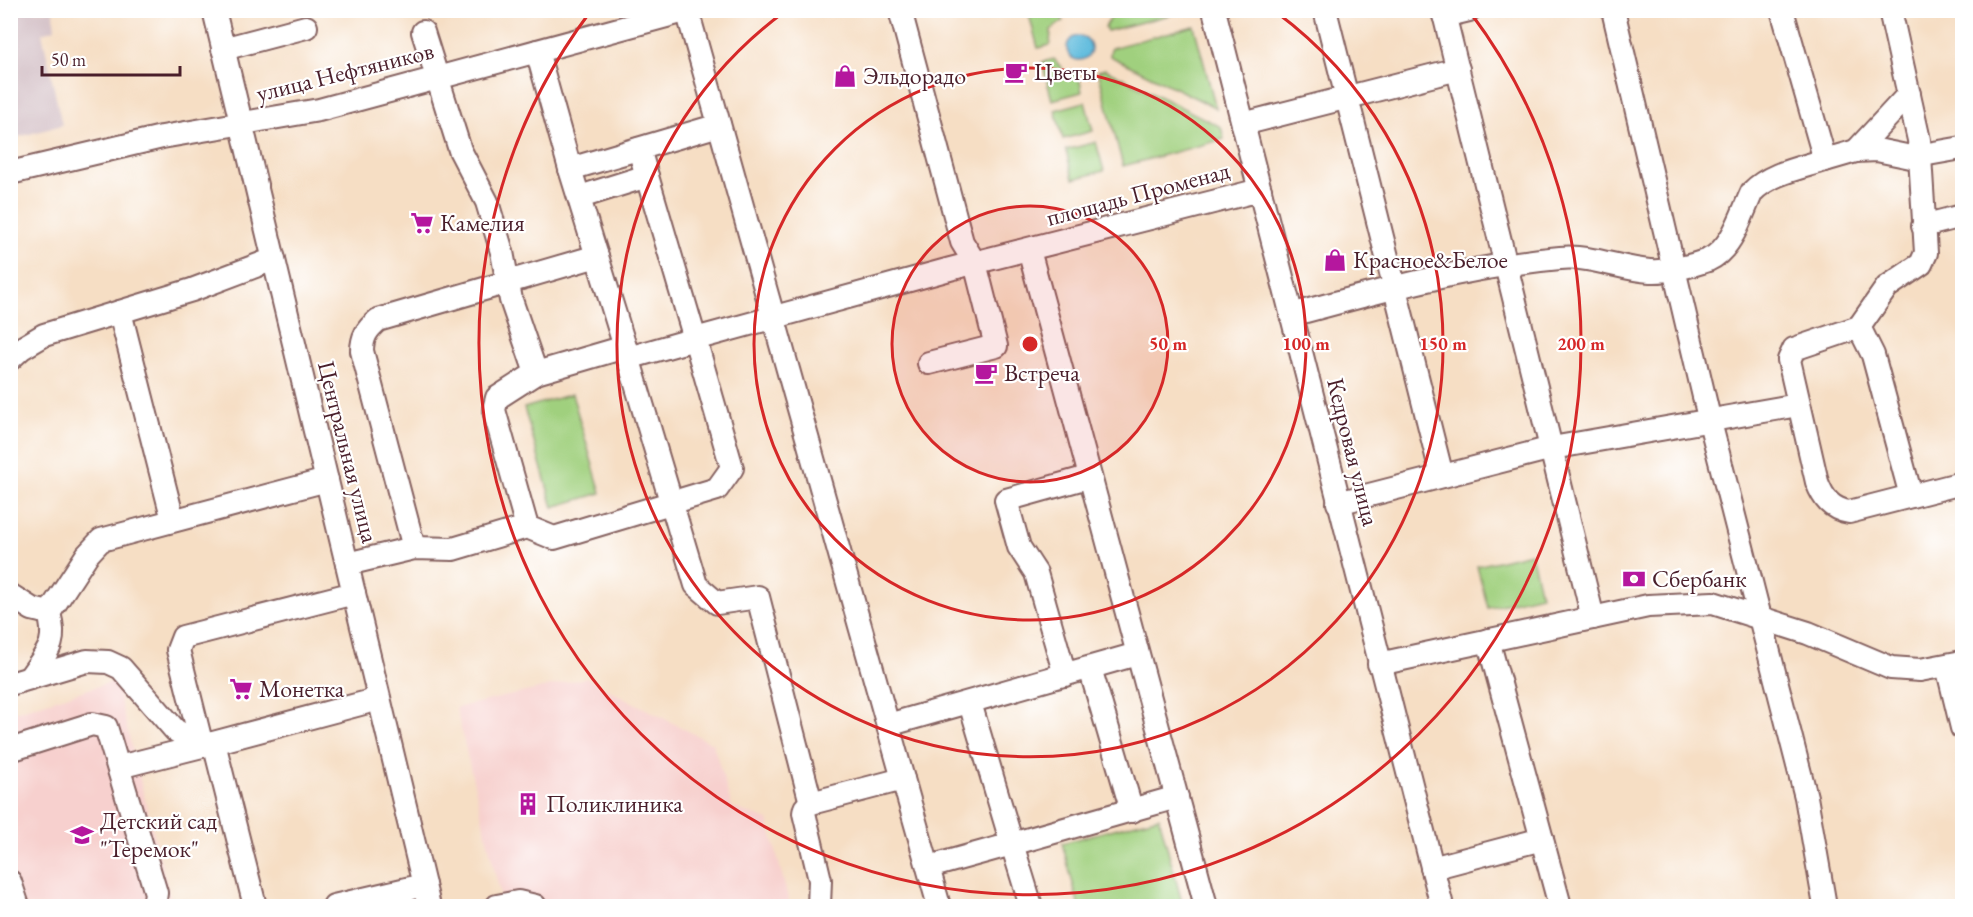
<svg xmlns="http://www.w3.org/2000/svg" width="1973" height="917" font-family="'EB Garamond',serif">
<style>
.built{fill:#f7d0ce}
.industrial{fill:#d2bec4}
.green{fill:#a0d07e;stroke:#757854;stroke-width:1.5}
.water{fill:#5fbbdd;stroke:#546d84;stroke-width:1.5}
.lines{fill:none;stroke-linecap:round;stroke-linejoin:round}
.minor-casing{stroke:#866261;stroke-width:26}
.minor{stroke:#fff;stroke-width:22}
.ring{fill:none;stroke:#d62828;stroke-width:3}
.labels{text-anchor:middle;stroke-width:4.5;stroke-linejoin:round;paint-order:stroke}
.street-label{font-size:24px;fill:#4a1f2b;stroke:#fff}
.poi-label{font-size:24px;fill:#4a1f2b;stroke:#fff;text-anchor:start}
.centre{fill:#d62828;stroke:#fff;stroke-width:3}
.ring-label{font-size:18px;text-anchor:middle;font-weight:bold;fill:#d62828;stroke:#fff;stroke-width:4.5;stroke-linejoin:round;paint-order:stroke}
</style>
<rect width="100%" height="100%" fill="#fff"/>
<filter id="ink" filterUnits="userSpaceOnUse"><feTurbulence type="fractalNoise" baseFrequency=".0167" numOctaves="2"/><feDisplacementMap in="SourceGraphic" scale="12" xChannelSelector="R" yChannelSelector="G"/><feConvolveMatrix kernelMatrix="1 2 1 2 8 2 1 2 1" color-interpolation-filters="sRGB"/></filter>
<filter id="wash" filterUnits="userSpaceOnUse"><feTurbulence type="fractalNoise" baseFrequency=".008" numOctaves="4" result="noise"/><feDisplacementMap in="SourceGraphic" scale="24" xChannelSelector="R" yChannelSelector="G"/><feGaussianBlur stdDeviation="1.35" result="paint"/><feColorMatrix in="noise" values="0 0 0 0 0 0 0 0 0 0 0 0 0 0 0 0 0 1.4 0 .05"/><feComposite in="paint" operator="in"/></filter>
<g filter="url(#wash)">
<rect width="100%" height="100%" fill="#f6dec4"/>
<!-- built -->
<g class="built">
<polygon points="586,678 713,744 732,807 768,820 790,906 503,906 456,708"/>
<polygon points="115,681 172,906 11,906 11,713"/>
</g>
<!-- industrial -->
<polygon class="industrial" points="11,10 53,11 55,29 42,33 62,125 11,139"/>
<!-- green -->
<g class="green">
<polygon points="1028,11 1061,11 1063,21 1051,30 1050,45 1038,48"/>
<polygon points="1115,11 1115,10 1185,11 1107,31 1105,27"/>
<polygon points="1194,26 1216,108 1110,56 1111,48"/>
<polygon points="1054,59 1065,72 1079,76 1082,92 1052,100 1042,62"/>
<polygon points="1105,69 1221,127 1224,139 1123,166 1098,71"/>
<polygon points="1085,102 1093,131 1063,139 1055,110"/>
<polygon points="1096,142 1104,171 1073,179 1066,150"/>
<polygon points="572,394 601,493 553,507 524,408"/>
<polygon points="1531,553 1541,595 1488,608 1477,566"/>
<polygon points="1159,817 1183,906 1079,906 1062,843"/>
</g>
<!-- water -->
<circle class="water" cx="1079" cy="48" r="12"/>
</g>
<g filter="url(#ink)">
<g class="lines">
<!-- minor casing -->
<g class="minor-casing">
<g id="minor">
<polyline points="214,10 429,906"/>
<polyline points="687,10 903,779"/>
<polyline points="900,10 962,242 975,263 996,346 929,363"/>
<polyline points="1214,10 1442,906"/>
<polyline points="1325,10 1442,476"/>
<polyline points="1443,10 1593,618"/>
<polyline points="1613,10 1710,422 1806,797 1825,906"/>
<path d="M 1890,10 L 1919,140 L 1926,253 L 1921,264 L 1887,287 L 1859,327 L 1794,349 L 1789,360 L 1817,482 C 1823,498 1831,509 1849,512 L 1962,483"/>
<polyline points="1444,16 1469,10"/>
<polyline points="223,49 306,27"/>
<polyline points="1243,124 1458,69"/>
<polyline points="639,149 695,339 950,269 1260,190"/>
<polyline points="1856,151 1909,94"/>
<polyline points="1825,160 1856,151 1877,150 1911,157 1962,148"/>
<polyline points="570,169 719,125"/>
<polyline points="10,173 162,137 319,110 689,10"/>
<polyline points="580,197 647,176"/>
<polyline points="1923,226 1962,216"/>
<polyline points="1029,250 1206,906"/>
<polyline points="120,312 173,520"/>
<path d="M 1291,315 C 1379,291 1469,266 1560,258 C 1592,255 1620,269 1650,271 C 1668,272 1691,266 1708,260 C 1732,250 1742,213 1752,192 C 1770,173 1801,168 1825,160 L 1782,10"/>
<polyline points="1859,327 1873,355 1911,496"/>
<polyline points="625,347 696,585 717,603 758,597 811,803"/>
<polyline points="10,359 22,348 44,335 192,290 274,259"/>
<polyline points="536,373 625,347 570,169 537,51"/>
<polyline points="1338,503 1552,448 1798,405"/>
<polyline points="527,527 554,538 717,489 732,468 695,339 628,358"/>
<path d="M 414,548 L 362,351 C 362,337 367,329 378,320 L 597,256"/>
<polyline points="347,564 414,548 453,549 527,527 494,410 497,398 536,373 511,300 502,252 487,202 460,150 423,32"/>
<polyline points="10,595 32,609 49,613 87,555 101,540 327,480"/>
<polyline points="1488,640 1560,906"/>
<polyline points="1379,664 1648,606 1713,603 1808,633 1891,668 1920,670 1962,662"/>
<polyline points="1947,666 1962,728"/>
<polyline points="1090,668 1132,811"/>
<polyline points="1065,675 1036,573 1019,547 1006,500 1088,477"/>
<path d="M 30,677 C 47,652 58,644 49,613"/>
<polyline points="10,684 87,661 108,662 121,668 175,730 202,746 379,699"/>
<polyline points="970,703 1012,844 1177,797"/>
<polyline points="888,725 1137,654"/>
<polyline points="214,743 255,906"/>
<polyline points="10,750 92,724 106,727 156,893 154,906"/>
<polyline points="119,767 202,746 178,650 183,637 354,593"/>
<polyline points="929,867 1012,844 1031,906"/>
<polyline points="1432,868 1542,839"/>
<polyline points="10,882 18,906"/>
<polyline points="334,906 424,885"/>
<polyline points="497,906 518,902 535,906"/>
<polyline points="819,906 820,880 804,813 805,808 811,803 903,779 939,906"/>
</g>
</g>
<!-- minor -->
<use href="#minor" class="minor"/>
</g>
</g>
<!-- distance rings -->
<circle cx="1030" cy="344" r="138" fill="#d62828" fill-opacity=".12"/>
<g class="ring">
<circle cx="1030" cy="344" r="138"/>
<circle cx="1030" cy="344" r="276"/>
<path d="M1276 12A413 413 0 1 1 784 12"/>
<path d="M1470 12A551 551 0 1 1 590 12"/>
</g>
<!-- icons -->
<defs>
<g id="cafe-bare" transform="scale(1.8)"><path d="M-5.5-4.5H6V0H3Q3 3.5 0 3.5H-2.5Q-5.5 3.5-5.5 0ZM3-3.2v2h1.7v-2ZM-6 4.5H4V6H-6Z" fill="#b5179e" stroke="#fff" stroke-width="2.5" paint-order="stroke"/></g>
<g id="shop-bare" transform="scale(1.8)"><path d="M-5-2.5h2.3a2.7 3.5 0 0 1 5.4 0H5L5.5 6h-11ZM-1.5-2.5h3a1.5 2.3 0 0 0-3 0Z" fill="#b5179e" stroke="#fff" stroke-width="2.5" paint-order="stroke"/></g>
<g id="supermarket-bare" transform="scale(1.8)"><path d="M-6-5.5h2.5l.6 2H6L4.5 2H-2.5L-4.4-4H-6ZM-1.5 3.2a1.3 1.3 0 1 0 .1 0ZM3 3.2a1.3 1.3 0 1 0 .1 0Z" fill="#b5179e" stroke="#fff" stroke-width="2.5" paint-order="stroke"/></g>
<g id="bank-bare" transform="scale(1.8)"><path d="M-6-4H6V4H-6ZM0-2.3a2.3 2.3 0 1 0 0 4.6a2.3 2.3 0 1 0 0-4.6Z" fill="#b5179e" stroke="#fff" stroke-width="2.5" paint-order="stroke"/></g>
<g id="building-bare" transform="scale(1.8)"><path d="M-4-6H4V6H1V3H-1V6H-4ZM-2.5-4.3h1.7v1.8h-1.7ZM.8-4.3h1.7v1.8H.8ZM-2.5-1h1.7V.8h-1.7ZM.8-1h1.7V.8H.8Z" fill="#b5179e" stroke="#fff" stroke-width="2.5" paint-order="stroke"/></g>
<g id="school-bare" transform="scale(1.8)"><path d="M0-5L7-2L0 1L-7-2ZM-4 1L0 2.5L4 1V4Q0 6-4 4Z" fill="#b5179e" stroke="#fff" stroke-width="2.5" paint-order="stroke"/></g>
</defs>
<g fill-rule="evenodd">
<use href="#cafe-bare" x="1016" y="72"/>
<use href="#shop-bare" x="845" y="76"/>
<use href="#supermarket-bare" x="422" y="223"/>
<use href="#shop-bare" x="1335" y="260"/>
<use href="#cafe-bare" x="986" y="373"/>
<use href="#bank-bare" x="1634" y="579"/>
<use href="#supermarket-bare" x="241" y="689"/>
<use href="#building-bare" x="528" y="804"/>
<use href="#school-bare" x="82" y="835"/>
</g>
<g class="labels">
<!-- street labels -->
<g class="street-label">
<text transform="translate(345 72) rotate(-14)" y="8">улица Нефтяников</text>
<text transform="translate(1138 194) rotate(-15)" y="8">площадь Променад</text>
<text transform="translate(348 452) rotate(76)" y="8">Центральная улица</text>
<text transform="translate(1353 452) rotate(76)" y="8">Кедровая улица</text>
</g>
<!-- poi labels -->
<g class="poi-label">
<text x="1034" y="80">Цветы</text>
<text x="863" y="84">Эльдорадо</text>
<text x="440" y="231">Камелия</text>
<text x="1353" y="268">Красное&amp;Белое</text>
<text x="1004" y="381">Встреча</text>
<text x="1652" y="587">Сбербанк</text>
<text x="259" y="697">Монетка</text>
<text x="546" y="812">Поликлиника</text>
<text x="100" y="829">Детский сад<tspan x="100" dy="28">"Теремок"</tspan></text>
</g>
</g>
<circle cx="1030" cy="344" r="9" class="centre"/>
<g class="ring-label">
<text x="1168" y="350">50 m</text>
<text x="1306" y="350">100 m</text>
<text x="1443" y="350">150 m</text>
<text x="1581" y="350">200 m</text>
</g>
<!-- margin -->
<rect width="1973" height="917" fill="none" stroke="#fff" stroke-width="36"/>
<!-- scale -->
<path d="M42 66v9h138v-9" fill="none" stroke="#4a1f2b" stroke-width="3"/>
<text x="51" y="66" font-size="18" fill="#4a1f2b" stroke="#ffffff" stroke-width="4.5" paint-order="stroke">50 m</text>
</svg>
